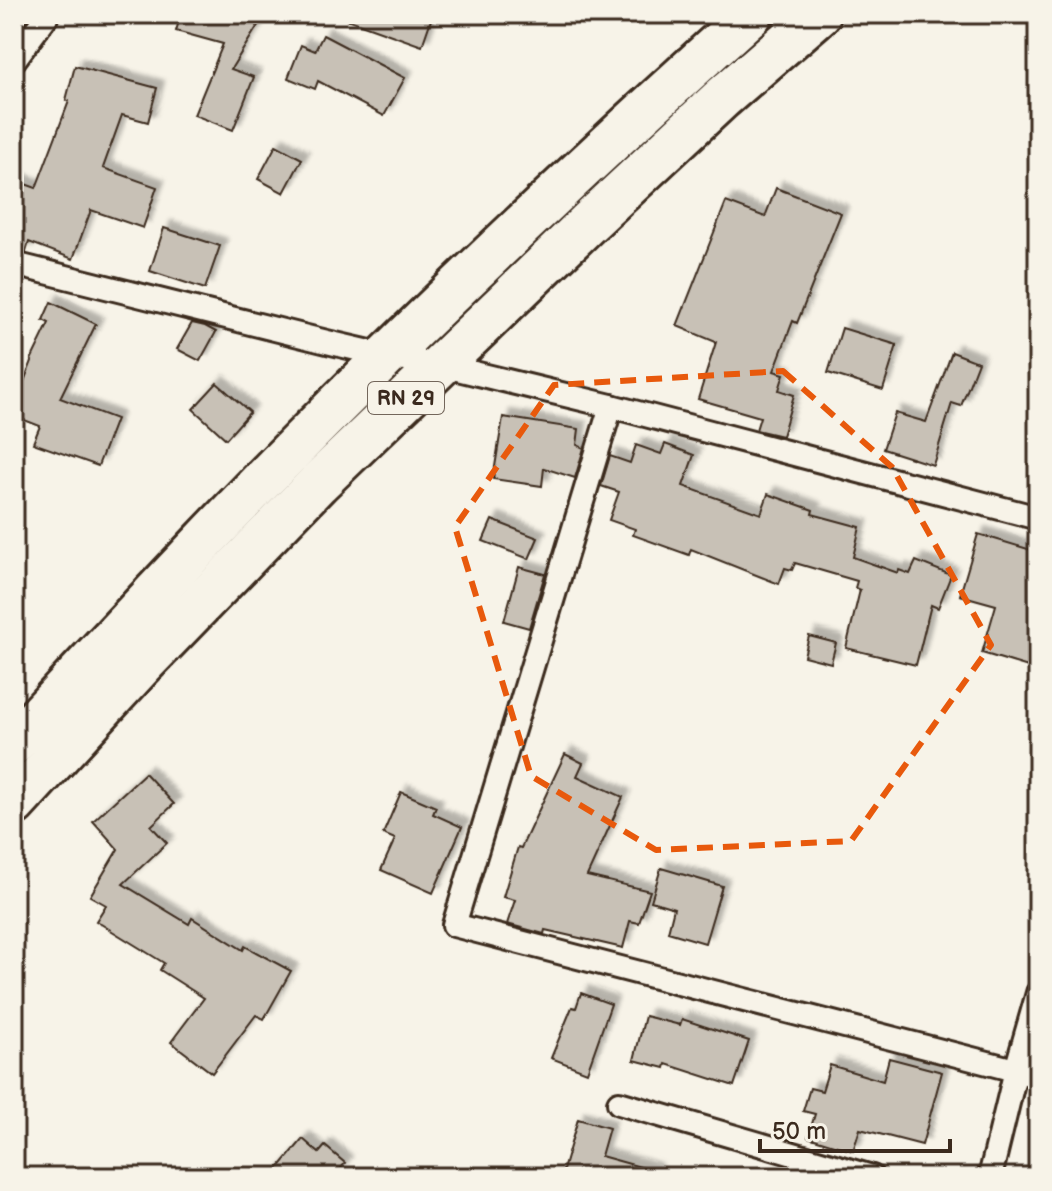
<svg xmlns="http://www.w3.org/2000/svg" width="1052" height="1191" font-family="'Balsamiq Sans',sans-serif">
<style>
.building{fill:#c8c1b6;stroke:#3b2a1e;stroke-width:2;filter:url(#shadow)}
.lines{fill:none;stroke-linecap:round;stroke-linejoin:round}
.street-casing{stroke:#3b2a1e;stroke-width:28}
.highway-casing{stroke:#3b2a1e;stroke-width:48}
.street{stroke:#f7f3e8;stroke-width:22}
.highway{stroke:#f7f3e8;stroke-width:42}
.marked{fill:none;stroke:#e8590c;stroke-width:6;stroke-dasharray:16 10;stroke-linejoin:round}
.labels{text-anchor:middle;stroke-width:7;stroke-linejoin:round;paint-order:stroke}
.shield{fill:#f7f3e8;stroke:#73665b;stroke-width:2}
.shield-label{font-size:20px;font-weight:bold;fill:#3b2a1e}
</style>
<defs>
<filter id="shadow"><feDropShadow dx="7" dy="-7" stdDeviation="2" flood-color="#0004"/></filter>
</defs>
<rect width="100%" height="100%" fill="#f7f3e8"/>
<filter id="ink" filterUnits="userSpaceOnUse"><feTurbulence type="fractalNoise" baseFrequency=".0125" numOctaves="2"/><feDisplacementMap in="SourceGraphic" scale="16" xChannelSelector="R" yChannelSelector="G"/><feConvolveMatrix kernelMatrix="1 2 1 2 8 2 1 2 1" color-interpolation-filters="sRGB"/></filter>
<g filter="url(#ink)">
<!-- building -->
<g class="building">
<polygon points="181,14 265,14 231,69 254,77 233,130 194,115 223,44 176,31"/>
<polygon points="341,14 433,14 422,46 341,17"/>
<polygon points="323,35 405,78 384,116 318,81 315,89 288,78 301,45 315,51"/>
<polygon points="75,66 157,88 148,122 122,115 103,168 157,187 143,228 91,210 73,259 29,242 26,252 14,250 14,180 36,188 69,101 66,100"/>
<polygon points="276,145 302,159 284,193 258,179"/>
<polygon points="776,188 841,213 797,323 793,321 774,371 784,374 779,390 794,395 782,436 756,430 760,417 698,399 716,342 677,326 726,202 765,217"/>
<polygon points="164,228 220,246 205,289 150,271"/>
<polygon points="51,302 96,324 60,398 116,419 98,466 33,443 40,426 14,416 14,407 32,361 31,360 49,323 43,320"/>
<polygon points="192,323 205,326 216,332 200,361 177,349"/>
<polygon points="842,328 897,345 883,390 828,373"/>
<polygon points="952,352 978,362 961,406 952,403 933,465 883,449 895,413 926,422"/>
<polygon points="217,383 250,412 226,439 193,409"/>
<polygon points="503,417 579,429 577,445 584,448 575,478 544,468 542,486 493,479"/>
<polygon points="665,444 694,455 683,486 761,514 768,494 813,510 812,514 860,527 853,557 898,573 899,570 910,574 916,561 951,575 938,608 931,605 916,665 846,648 860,590 855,588 857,581 795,563 792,570 785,568 779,584 691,549 689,555 633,535 635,529 609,520 619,492 601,486 610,456 630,463 636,445 661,454"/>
<polygon points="492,520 538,538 529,559 483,541"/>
<polygon points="978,534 1038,552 1038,670 982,653 996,605 960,595"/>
<polygon points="519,567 545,574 529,628 504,621"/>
<polygon points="809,636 836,643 831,663 804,656"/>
<polygon points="565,754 583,763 577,776 623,797 587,876 650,891 639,923 630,921 623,948 545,930 544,934 507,924 515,900 503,897 518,847 521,848"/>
<polygon points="145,773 174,804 151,826 167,843 123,884 189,924 192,918 243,950 245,946 291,971 264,1019 256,1015 212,1073 171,1042 204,998 160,970 164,963 96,921 106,905 90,896 118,849 93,821"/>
<polygon points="401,792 436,807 433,814 462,827 433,893 381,870 395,839 383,834"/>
<polygon points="661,868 722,886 705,943 668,932 674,908 651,901"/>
<polygon points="581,993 611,1004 587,1072 551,1058 572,1007 576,1008"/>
<polygon points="645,1016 680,1025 682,1019 749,1041 734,1086 666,1064 665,1068 634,1060"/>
<polygon points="889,1058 942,1072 922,1145 860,1129 853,1151 808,1137 815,1114 803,1111 810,1088 822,1091 830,1065 883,1081"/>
<polygon points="578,1119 609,1128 601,1156 655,1171 654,1177 561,1177"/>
<polygon points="303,1139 319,1153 325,1146 345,1163 334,1177 271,1177"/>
</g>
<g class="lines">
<!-- street casing -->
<g class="street-casing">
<g id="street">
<polyline points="14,60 48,14"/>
<polyline points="14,264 327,342 387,356 441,365 611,406 1038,518"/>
<polyline points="611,406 454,925 1038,1076"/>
<polyline points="619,1103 872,1177"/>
<polyline points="990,1177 1016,1070 1038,993"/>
</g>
</g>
<!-- highway casing -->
<g class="highway-casing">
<g id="highway">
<path d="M 14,743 C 119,631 223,518 332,410 C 468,274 608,143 751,14"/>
<polyline points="14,804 140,667 318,483 588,223 722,98 819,14"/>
</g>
</g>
<!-- street -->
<use href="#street" class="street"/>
<!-- highway -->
<use href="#highway" class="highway"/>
</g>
</g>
<!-- marked area -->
<path class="marked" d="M 783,371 L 892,467 L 991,645 L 851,841 L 656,850 L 531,776 L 455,527 L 554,385 Z"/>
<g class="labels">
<!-- shield labels -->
<rect class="shield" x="368" y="382" width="76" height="32" rx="6"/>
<g class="shield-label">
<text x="406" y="405">RN 29</text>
</g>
</g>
<!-- margin -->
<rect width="1052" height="1191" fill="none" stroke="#f7f3e8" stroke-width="48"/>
<rect x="24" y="24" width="1004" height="1143" fill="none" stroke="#3b2a1e" stroke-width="3" filter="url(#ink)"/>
<!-- scale -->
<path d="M760 1139v12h190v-12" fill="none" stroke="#3b2a1e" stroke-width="4"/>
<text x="772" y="1139" font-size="24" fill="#3b2a1e" stroke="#f7f3e8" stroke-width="6" paint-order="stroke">50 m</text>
</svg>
